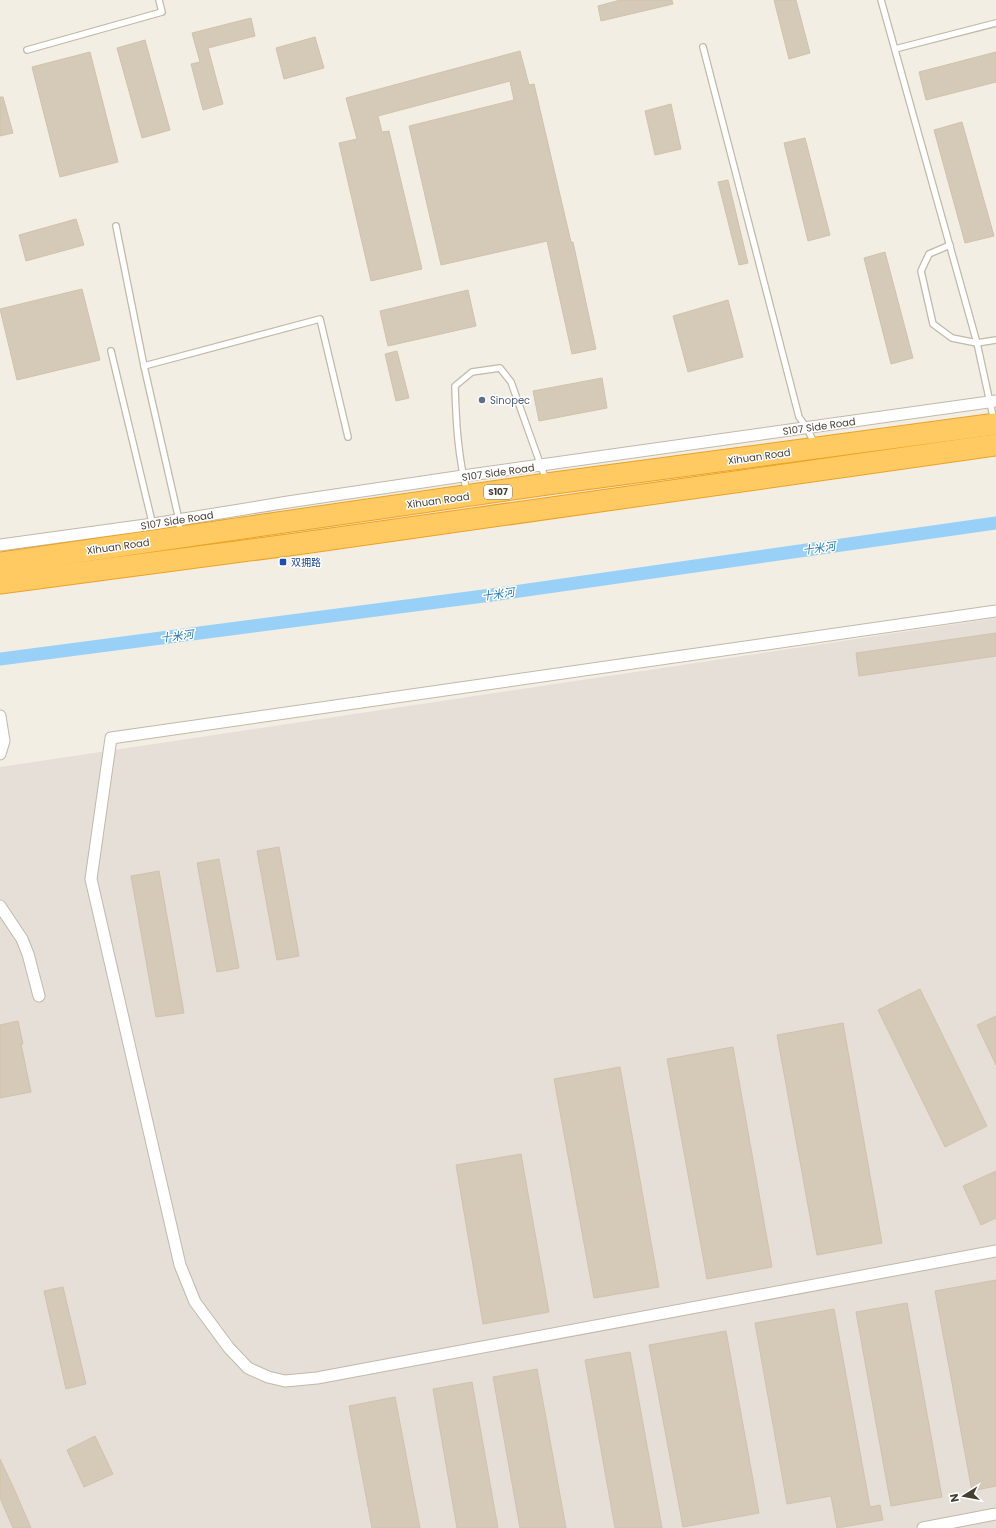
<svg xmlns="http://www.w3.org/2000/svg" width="996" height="1528" font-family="Poppins,'Noto Sans SC',sans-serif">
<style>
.industrial{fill:#e5dfd8}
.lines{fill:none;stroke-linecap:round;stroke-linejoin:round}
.canal{stroke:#98d0f7;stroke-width:13}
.building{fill:#d5cab7;stroke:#d1c2aa}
.lane-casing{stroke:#c2b9a7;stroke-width:8}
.street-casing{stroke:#c2b9a7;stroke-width:13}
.highway-casing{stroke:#eca124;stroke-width:23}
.lane{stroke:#fff;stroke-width:5.5}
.street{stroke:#fff;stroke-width:11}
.highway{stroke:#ffca62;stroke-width:21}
.service-dot{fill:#5c6f8a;stroke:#fff;stroke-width:1.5}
.transit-dot{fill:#1a4fb4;stroke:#fff;stroke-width:1.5}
.labels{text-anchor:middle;stroke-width:3;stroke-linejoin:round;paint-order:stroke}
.shield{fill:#fff;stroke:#7d7870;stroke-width:1}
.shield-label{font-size:9px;font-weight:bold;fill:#453e32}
.service-label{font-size:10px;fill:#4e5e75;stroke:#fff;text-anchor:start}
.street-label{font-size:10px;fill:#453e32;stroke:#fff}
.transit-label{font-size:10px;fill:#164399;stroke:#fff;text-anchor:start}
.water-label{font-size:11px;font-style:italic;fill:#227bba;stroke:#fff}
</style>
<rect width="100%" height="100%" fill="#f3eee3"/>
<!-- industrial -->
<polygon class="industrial" points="996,618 996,1528 0,1528 0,767"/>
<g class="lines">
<!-- canal -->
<polyline class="canal" points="0,659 499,594 996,523"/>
</g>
<!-- building -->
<g class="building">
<polygon points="620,0 672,0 673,4 601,21 598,6"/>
<polygon points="774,0 796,0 810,53 789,59"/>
<polygon points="251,18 255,36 208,48 223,104 203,110 191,64 200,62 192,33"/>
<polygon points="315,37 324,68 284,79 276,48"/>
<polygon points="145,40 170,130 142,138 117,48"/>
<polygon points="520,51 529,85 534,84 571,242 573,242 596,349 572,354 547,241 441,265 409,126 514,100 510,81 378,116 382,132 389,131 422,269 371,281 339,143 357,139 346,98"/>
<polygon points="90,52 118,162 60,177 32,67"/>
<polygon points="996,52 996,82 926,100 919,72"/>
<polygon points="0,97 3,97 13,133 0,136"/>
<polygon points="671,104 681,149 655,155 645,111"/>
<polygon points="962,122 994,236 965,243 934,130"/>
<polygon points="805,138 830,235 808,241 784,143"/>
<polygon points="728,180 748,263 739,265 718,182"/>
<polygon points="76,219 84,245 26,261 19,235"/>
<polygon points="885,252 913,358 891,364 864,258"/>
<polygon points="82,289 100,360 17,380 0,309"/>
<polygon points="468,290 476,326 388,346 380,311"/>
<polygon points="728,300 743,357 688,372 673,316"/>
<polygon points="397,351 409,398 396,401 385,354"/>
<polygon points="602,378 607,408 539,421 533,391"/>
<polygon points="996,633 996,656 859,676 856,653"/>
<polygon points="279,847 299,956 277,960 257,851"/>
<polygon points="219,859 239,968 217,972 197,863"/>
<polygon points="159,871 184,1013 156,1017 131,876"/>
<polygon points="920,989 987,1126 945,1147 878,1010"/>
<polygon points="996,1016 996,1065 977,1025"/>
<polygon points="18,1021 23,1044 21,1044 31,1092 0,1098 0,1025"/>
<polygon points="843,1023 882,1243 817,1255 777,1035"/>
<polygon points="733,1047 772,1267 707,1279 667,1059"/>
<polygon points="620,1067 659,1287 594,1298 554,1079"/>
<polygon points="521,1154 549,1312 483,1324 456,1165"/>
<polygon points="996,1171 996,1218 981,1225 963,1186"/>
<polygon points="996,1280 996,1486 972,1491 935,1291"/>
<polygon points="63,1287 86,1384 66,1389 44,1291"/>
<polygon points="907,1303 942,1497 891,1506 856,1312"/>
<polygon points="834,1309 870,1507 880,1505 883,1520 837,1528 831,1496 787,1504 755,1323"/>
<polygon points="726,1331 759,1513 683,1527 649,1345"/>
<polygon points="630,1352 662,1528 615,1528 585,1360"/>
<polygon points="537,1369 566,1528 520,1528 493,1377"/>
<polygon points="472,1382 498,1528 457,1528 433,1389"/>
<polygon points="395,1397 420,1528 372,1528 349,1406"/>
<polygon points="95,1436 113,1474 84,1487 67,1450"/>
<polygon points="0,1459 15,1491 31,1528 13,1528 0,1498"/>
</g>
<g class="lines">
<!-- lane casing -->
<g class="lane-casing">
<g id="lane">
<polyline points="881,0 977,343 994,421"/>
<polyline points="703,47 799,417 807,428 815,445"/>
<polyline points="895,49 996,23"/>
<polyline points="27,50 162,12 159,0"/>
<polyline points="116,226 144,366 179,520 180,533"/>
<polyline points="950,245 929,254 921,271 933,324 952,338 977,343 996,340"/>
<polyline points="111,351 153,526"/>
<polyline points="144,366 320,319 348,437"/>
<path d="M 467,492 C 458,457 456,422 455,386 L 472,372 L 500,368 L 511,382 L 546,480"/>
</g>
</g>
<!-- street casing -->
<g class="street-casing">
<g id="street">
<polyline points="0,545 153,524 288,502 463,476 996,401"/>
<polyline points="996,611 111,738 91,879 180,1265 195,1302 229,1348 248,1368 268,1377 285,1381 317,1378 996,1251"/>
<polyline points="0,716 4,741 0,754"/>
<polyline points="0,906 22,939 28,954 39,996"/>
<polyline points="923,1528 996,1514"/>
</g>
</g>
<!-- highway casing -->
<g class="highway-casing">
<g id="highway">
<polyline points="0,563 547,484 996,424"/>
<polyline points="0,583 296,544 996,445"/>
</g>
</g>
<!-- lane -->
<use href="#lane" class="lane"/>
<!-- street -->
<use href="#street" class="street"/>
<!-- highway -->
<use href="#highway" class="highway"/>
</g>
<!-- markers -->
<circle class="service-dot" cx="482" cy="400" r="4"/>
<rect class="transit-dot" x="279" y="558" width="8" height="8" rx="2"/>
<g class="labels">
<!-- shield labels -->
<rect class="shield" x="484" y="485" width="28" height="14" rx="3"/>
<g class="shield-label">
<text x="498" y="495">S107</text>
</g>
<!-- service labels -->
<g class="service-label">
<text x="490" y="404">Sinopec</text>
</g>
<!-- street labels -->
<g class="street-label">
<text transform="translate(819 426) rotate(-8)" y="4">S107 Side Road</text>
<text transform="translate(759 456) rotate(-8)" y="4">Xihuan Road</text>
<text transform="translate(498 472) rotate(-8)" y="4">S107 Side Road</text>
<text transform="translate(438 500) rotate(-8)" y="4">Xihuan Road</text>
<text transform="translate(177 520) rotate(-9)" y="4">S107 Side Road</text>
<text transform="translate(118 546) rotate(-8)" y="4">Xihuan Road</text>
</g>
<!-- transit labels -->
<g class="transit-label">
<text x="291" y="566">双拥路</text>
</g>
<!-- water labels -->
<g class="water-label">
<text transform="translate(819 548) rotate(-8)" y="4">十米河</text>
<text transform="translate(498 594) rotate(-8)" y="4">十米河</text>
<text transform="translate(177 636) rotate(-7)" y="4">十米河</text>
</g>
</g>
<!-- north arrow -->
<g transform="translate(964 1496) rotate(259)" stroke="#ffffff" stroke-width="3" paint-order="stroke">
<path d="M0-3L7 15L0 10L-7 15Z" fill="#453e32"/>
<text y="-6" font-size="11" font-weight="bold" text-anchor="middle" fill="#453e32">N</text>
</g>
</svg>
